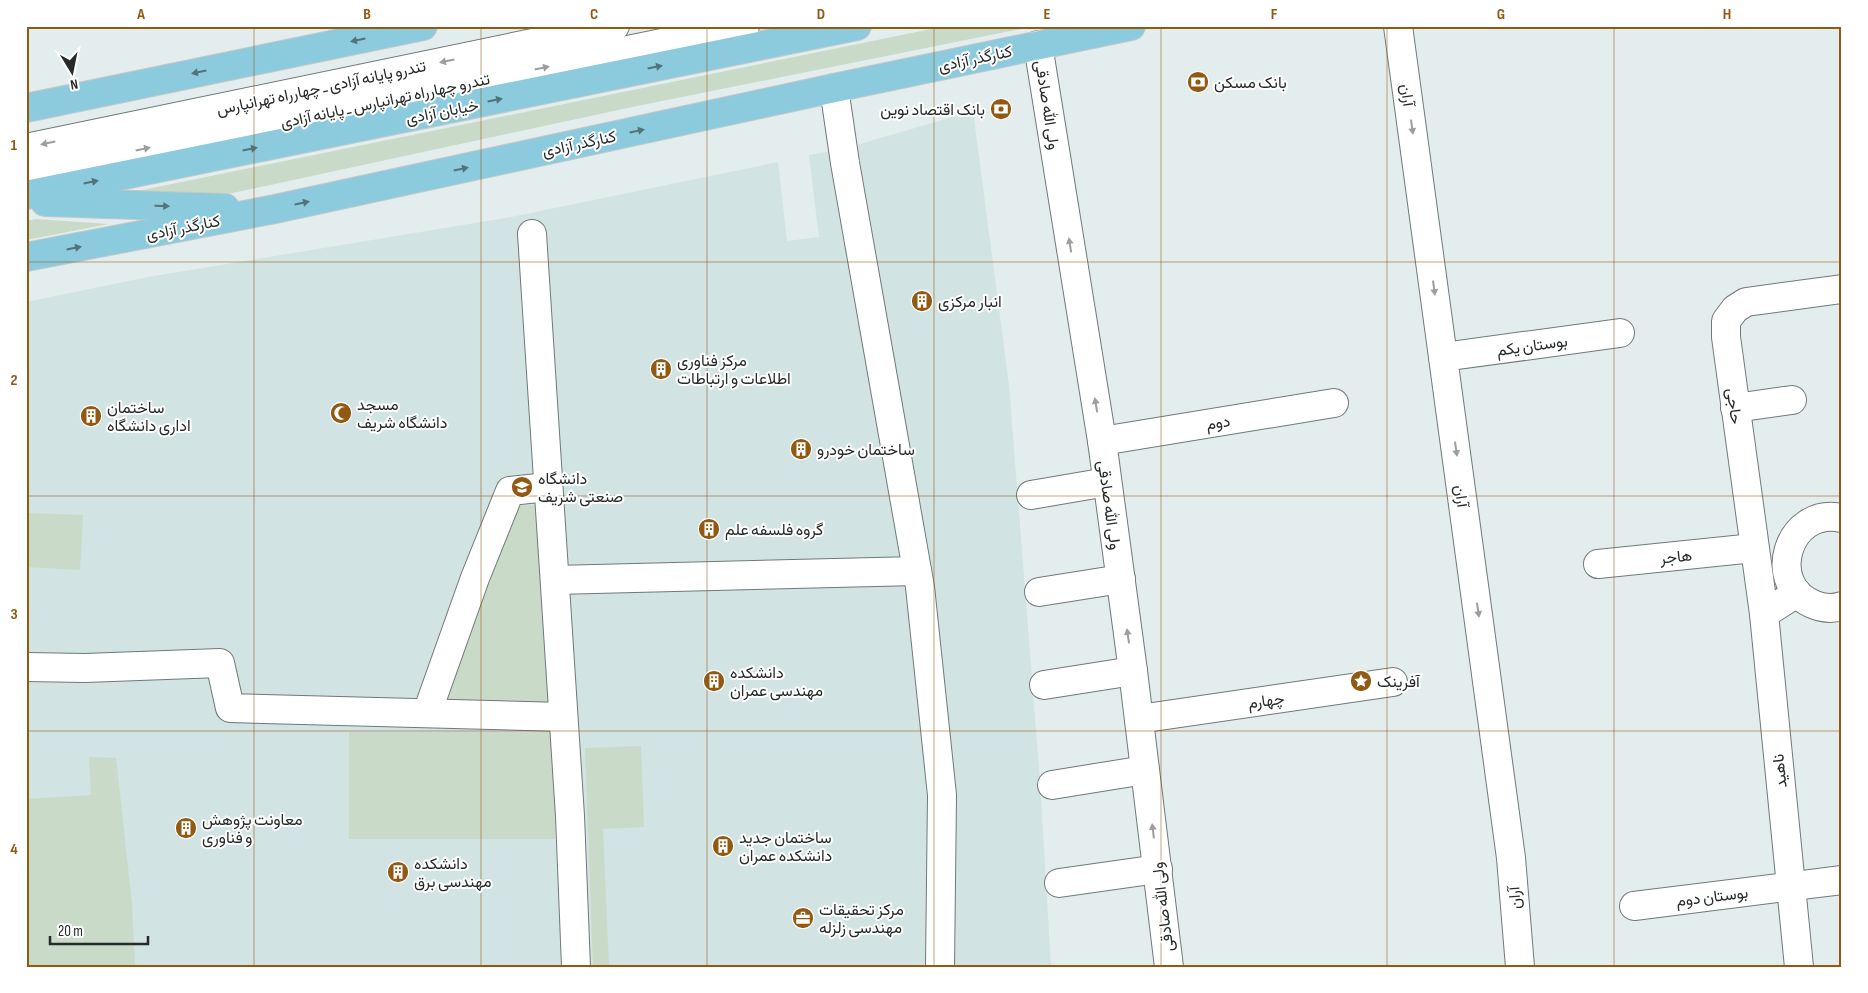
<svg xmlns="http://www.w3.org/2000/svg" width="1868" height="993" font-family="'Sofia Sans Condensed',Vazirmatn,sans-serif">
<style>
.built{fill:#d1e3e2}
.green{fill:#cadac8}
.lines{fill:none;stroke-linecap:round;stroke-linejoin:round}
.minor-casing{stroke:#707979;stroke-width:30}
.major-casing{stroke:#c7c8c7;stroke-width:30}
.minor{stroke:#fff;stroke-width:28}
.major{stroke:#8bcbdd;stroke-width:28}
.oneway{fill:#53727a}
.oneway2{fill:#9d9f9f}
.grid{fill:none;stroke:#915912;stroke-width:1;stroke-opacity:0.55}
.labels{text-anchor:middle;stroke-width:4;stroke-linejoin:round;paint-order:stroke}
.street-label{font-size:16px;fill:#262a29;stroke:#fff}
.poi-label{font-size:16px;fill:#262a29;stroke:#fff;text-anchor:start}
.neatline{fill:none;stroke:#915912;stroke-width:2}
.grid-label{font-size:16px;text-anchor:middle;font-weight:bold;fill:#915912}
</style>
<rect width="100%" height="100%" fill="#e4eded"/>
<!-- built -->
<polygon class="built" points="973,111 1009,385 1040,781 1051,967 26,967 26,302 148,277 511,217 778,162 787,241 819,237 809,155 843,149"/>
<!-- green -->
<g class="green">
<polygon points="946,26 1036,26 637,106 200,200 79,203"/>
<polygon points="36,219 109,224 26,240 26,221"/>
<polygon points="540,505 553,707 440,705 519,506"/>
<polygon points="26,513 83,515 80,570 26,567"/>
<rect x="349" y="732" width="206" height="107"/>
<polygon points="641,746 644,827 603,829 609,967 593,967 585,748"/>
<polygon points="89,757 116,758 132,904 135,967 26,967 26,799 91,795"/>
</g>
<g class="lines">
<!-- minor casing -->
<g class="minor-casing">
<g id="minor">
<polyline points="1398,26 1511,858 1520,967"/>
<polyline points="1038,45 1102,441 1133,671 1169,967"/>
<polyline points="834,88 845,163 920,587 942,795 940,967"/>
<polyline points="26,148 615,26"/>
<polyline points="26,173 745,26"/>
<polyline points="532,234 570,816 576,967"/>
<polyline points="1443,357 1620,333"/>
<polyline points="1735,408 1792,400"/>
<polyline points="1102,441 1334,403"/>
<polyline points="1031,495 1107,482"/>
<path d="M 1842,518 C 1787,506 1764,586 1815,605 C 1823,608 1833,609 1842,606"/>
<polyline points="1598,564 1754,548"/>
<polyline points="555,580 917,571"/>
<polyline points="1039,592 1121,579"/>
<polyline points="1797,593 1764,614 1799,967"/>
<polyline points="1764,614 1726,337 1726,321 1735,309 1746,302 1842,289"/>
<polyline points="26,667 85,668 220,663 230,708 563,717"/>
<polyline points="1044,685 1133,671"/>
<polyline points="427,713 475,578 510,491 548,487"/>
<polyline points="1139,719 1393,682"/>
<polyline points="1052,785 1145,770"/>
<polyline points="1059,883 1158,869"/>
<polyline points="1634,906 1842,880"/>
</g>
</g>
<!-- major casing -->
<g class="major-casing">
<g id="major">
<polyline points="26,108 423,26"/>
<polyline points="26,195 857,26"/>
<polyline points="45,202 225,208"/>
<polyline points="26,257 275,209 834,88 1131,26"/>
</g>
</g>
<!-- minor -->
<use href="#minor" class="minor"/>
<!-- major -->
<use href="#major" class="major"/>
</g>
<!-- one-way arrows -->
<defs><path id="oneway-solid" d="M-6-.8H1V-3.2L6.5 0L1 3.2V.8H-6Z" transform="scale(1.25)"/></defs>
<g class="oneway">
<use href="#oneway-solid" transform="translate(358 40) rotate(168)"/>
<use href="#oneway-solid" transform="translate(655 67) rotate(-11)"/>
<use href="#oneway-solid" transform="translate(199 72) rotate(168)"/>
<use href="#oneway-solid" transform="translate(495 100) rotate(-11)"/>
<use href="#oneway-solid" transform="translate(637 131) rotate(-12)"/>
<use href="#oneway-solid" transform="translate(250 149) rotate(-11)"/>
<use href="#oneway-solid" transform="translate(461 169) rotate(-12)"/>
<use href="#oneway-solid" transform="translate(91 182) rotate(-11)"/>
<use href="#oneway-solid" transform="translate(302 203) rotate(-12)"/>
<use href="#oneway-solid" transform="translate(162 206) rotate(2)"/>
<use href="#oneway-solid" transform="translate(74 248) rotate(-11)"/>
</g>
<g class="oneway2">
<use href="#oneway-solid" transform="translate(447 61) rotate(168)"/>
<use href="#oneway-solid" transform="translate(542 68) rotate(-12)"/>
<use href="#oneway-solid" transform="translate(1412 127) rotate(82)"/>
<use href="#oneway-solid" transform="translate(48 143) rotate(168)"/>
<use href="#oneway-solid" transform="translate(143 149) rotate(-12)"/>
<use href="#oneway-solid" transform="translate(1070 245) rotate(-99)"/>
<use href="#oneway-solid" transform="translate(1434 288) rotate(82)"/>
<use href="#oneway-solid" transform="translate(1096 405) rotate(-99)"/>
<use href="#oneway-solid" transform="translate(1456 449) rotate(82)"/>
<use href="#oneway-solid" transform="translate(1478 610) rotate(82)"/>
<use href="#oneway-solid" transform="translate(1128 636) rotate(-98)"/>
<use href="#oneway-solid" transform="translate(1153 831) rotate(-97)"/>
</g>
<!-- grid -->
<path class="grid" d="M 254,26 L 254,967M 481,26 L 481,967M 707,26 L 707,967M 934,26 L 934,967M 1161,26 L 1161,967M 1387,26 L 1387,967M 1614,26 L 1614,967M 26,262 L 1842,262M 26,496 L 1842,496M 26,731 L 1842,731"/>
<!-- icons -->
<defs>
<g id="bank-disc" transform="scale(1.125)"><circle r="9.5" fill="#915912" stroke="#fff"/><path d="M-6-4H6V4H-6ZM0-2.3a2.3 2.3 0 1 0 0 4.6a2.3 2.3 0 1 0 0-4.6Z" fill="#fff"/></g>
<g id="building-disc" transform="scale(1.125)"><circle r="9.5" fill="#915912" stroke="#fff"/><path d="M-4-6H4V6H1V3H-1V6H-4ZM-2.5-4.3h1.7v1.8h-1.7ZM.8-4.3h1.7v1.8H.8ZM-2.5-1h1.7V.8h-1.7ZM.8-1h1.7V.8H.8Z" fill="#fff"/></g>
<g id="mosque-disc" transform="scale(1.125)"><circle r="9.5" fill="#915912" stroke="#fff"/><path d="M3.5-4.9A6 6 0 1 0 3.5 4.9A5 5 0 1 1 3.5-4.9Z" fill="#fff"/></g>
<g id="university-disc" transform="scale(1.125)"><circle r="9.5" fill="#915912" stroke="#fff"/><path d="M0-5L7-2L0 1L-7-2ZM-4 1L0 2.5L4 1V4Q0 6-4 4Z" fill="#fff"/></g>
<g id="sight-disc" transform="scale(1.125)"><circle r="9.5" fill="#915912" stroke="#fff"/><path d="M0-6L1.8-2.2L6-1.7L2.9 1.2L3.7 5.4L0 3.3L-3.7 5.4L-2.9 1.2L-6-1.7L-1.8-2.2Z" fill="#fff"/></g>
<g id="office-disc" transform="scale(1.125)"><circle r="9.5" fill="#915912" stroke="#fff"/><path d="M-6-3h4V-5.5h4V-3h4V5H-6ZM-1-4.5V-3h2v-1.5ZM-6 0V1H6V0Z" fill="#fff"/></g>
</defs>
<g fill-rule="evenodd">
<use href="#bank-disc" x="1198" y="82"/>
<use href="#bank-disc" x="1001" y="109"/>
<use href="#building-disc" x="922" y="301"/>
<use href="#building-disc" x="661" y="369"/>
<use href="#mosque-disc" x="341" y="413"/>
<use href="#building-disc" x="91" y="416"/>
<use href="#building-disc" x="801" y="449"/>
<use href="#university-disc" x="522" y="487"/>
<use href="#building-disc" x="709" y="529"/>
<use href="#building-disc" x="714" y="681"/>
<use href="#sight-disc" x="1361" y="681"/>
<use href="#building-disc" x="186" y="828"/>
<use href="#building-disc" x="723" y="846"/>
<use href="#building-disc" x="398" y="872"/>
<use href="#office-disc" x="803" y="918"/>
</g>
<g class="labels">
<!-- street labels -->
<g class="street-label">
<text transform="translate(975 58) rotate(-12)" y="6">کنارگذر آزادی</text>
<text transform="translate(321 87) rotate(-12)" y="6">تندرو پایانه آزادی ـ چهارراه تهرانپارس</text>
<text transform="translate(1408 95) rotate(82)" y="6">آران</text>
<text transform="translate(385 100) rotate(-12)" y="6">تندرو چهارراه تهرانپارس ـ پایانه آزادی</text>
<text transform="translate(1048 105) rotate(81)" y="6">ولی الله صادقی</text>
<text transform="translate(442 111) rotate(-11)" y="6">خیابان آزادی</text>
<text transform="translate(579 143) rotate(-12)" y="6">کنارگذر آزادی</text>
<text transform="translate(183 227) rotate(-11)" y="6">کنارگذر آزادی</text>
<text transform="translate(1532 345) rotate(-8)" y="6">بوستان یکم</text>
<text transform="translate(1735 406) rotate(83)" y="6">حاجی</text>
<text transform="translate(1218 422) rotate(-9)" y="6">دوم</text>
<text transform="translate(1462 496) rotate(82)" y="6">آران</text>
<text transform="translate(1110 505) rotate(82)" y="6">ولی الله صادقی</text>
<text transform="translate(1676 556) rotate(-6)" y="6">هاجر</text>
<text transform="translate(1266 700) rotate(-8)" y="6">چهارم</text>
<text transform="translate(1779 771) rotate(-96)" y="6">ناهید</text>
<text transform="translate(1712 896) rotate(-7)" y="6">بوستان دوم</text>
<text transform="translate(1514 898) rotate(-94)" y="6">آران</text>
<text transform="translate(1162 907) rotate(-97)" y="6">ولی الله صادقی</text>
</g>
<!-- poi labels -->
<g class="poi-label">
<text x="1214" y="88">بانک مسکن</text>
<text x="985" y="115" text-anchor="end">بانک اقتصاد نوین</text>
<text x="938" y="307">انبار مرکزی</text>
<text x="677" y="366">مرکز فناوری<tspan x="677" dy="18">اطلاعات و ارتباطات</tspan></text>
<text x="357" y="410">مسجد<tspan x="357" dy="18">دانشگاه شریف</tspan></text>
<text x="107" y="413">ساختمان<tspan x="107" dy="18">اداری دانشگاه</tspan></text>
<text x="817" y="455">ساختمان خودرو</text>
<text x="538" y="484">دانشگاه<tspan x="538" dy="18">صنعتی شریف</tspan></text>
<text x="725" y="535">گروه فلسفه علم</text>
<text x="730" y="678">دانشکده<tspan x="730" dy="18">مهندسی عمران</tspan></text>
<text x="1377" y="687">آفرینک</text>
<text x="202" y="825">معاونت پژوهش<tspan x="202" dy="18">و فناوری</tspan></text>
<text x="739" y="843">ساختمان جدید<tspan x="739" dy="18">دانشکده عمران</tspan></text>
<text x="414" y="869">دانشکده<tspan x="414" dy="18">مهندسی برق</tspan></text>
<text x="819" y="915">مرکز تحقیقات<tspan x="819" dy="18">مهندسی زلزله</tspan></text>
</g>
</g>
<!-- border -->
<rect width="1868" height="993" fill="none" stroke="#ffffff" stroke-width="55"/>
<!-- north arrow -->
<g transform="translate(72 72) rotate(170)" stroke="#ffffff" stroke-width="4" paint-order="stroke">
<path d="M0-4L9 19L0 12L-9 19Z" fill="#262a29"/>
<text y="-8" font-size="14" font-weight="bold" text-anchor="middle" fill="#262a29">N</text>
</g>
<!-- scale -->
<path d="M50 936v8h98v-8" fill="none" stroke="#262a29" stroke-width="2.5"/>
<text x="58" y="936" font-size="15" fill="#262a29" stroke="#ffffff" stroke-width="4" paint-order="stroke">20 m</text>
<rect x="28" y="28" width="1812" height="938" class="neatline"/>
<g class="grid-label">
<text x="141" y="19">A</text>
<text x="367" y="19">B</text>
<text x="594" y="19">C</text>
<text x="821" y="19">D</text>
<text x="1047" y="19">E</text>
<text x="1274" y="19">F</text>
<text x="1501" y="19">G</text>
<text x="1727" y="19">H</text>
<text x="14" y="150">1</text>
<text x="14" y="385">2</text>
<text x="14" y="619">3</text>
<text x="14" y="854">4</text>
</g>
</svg>
